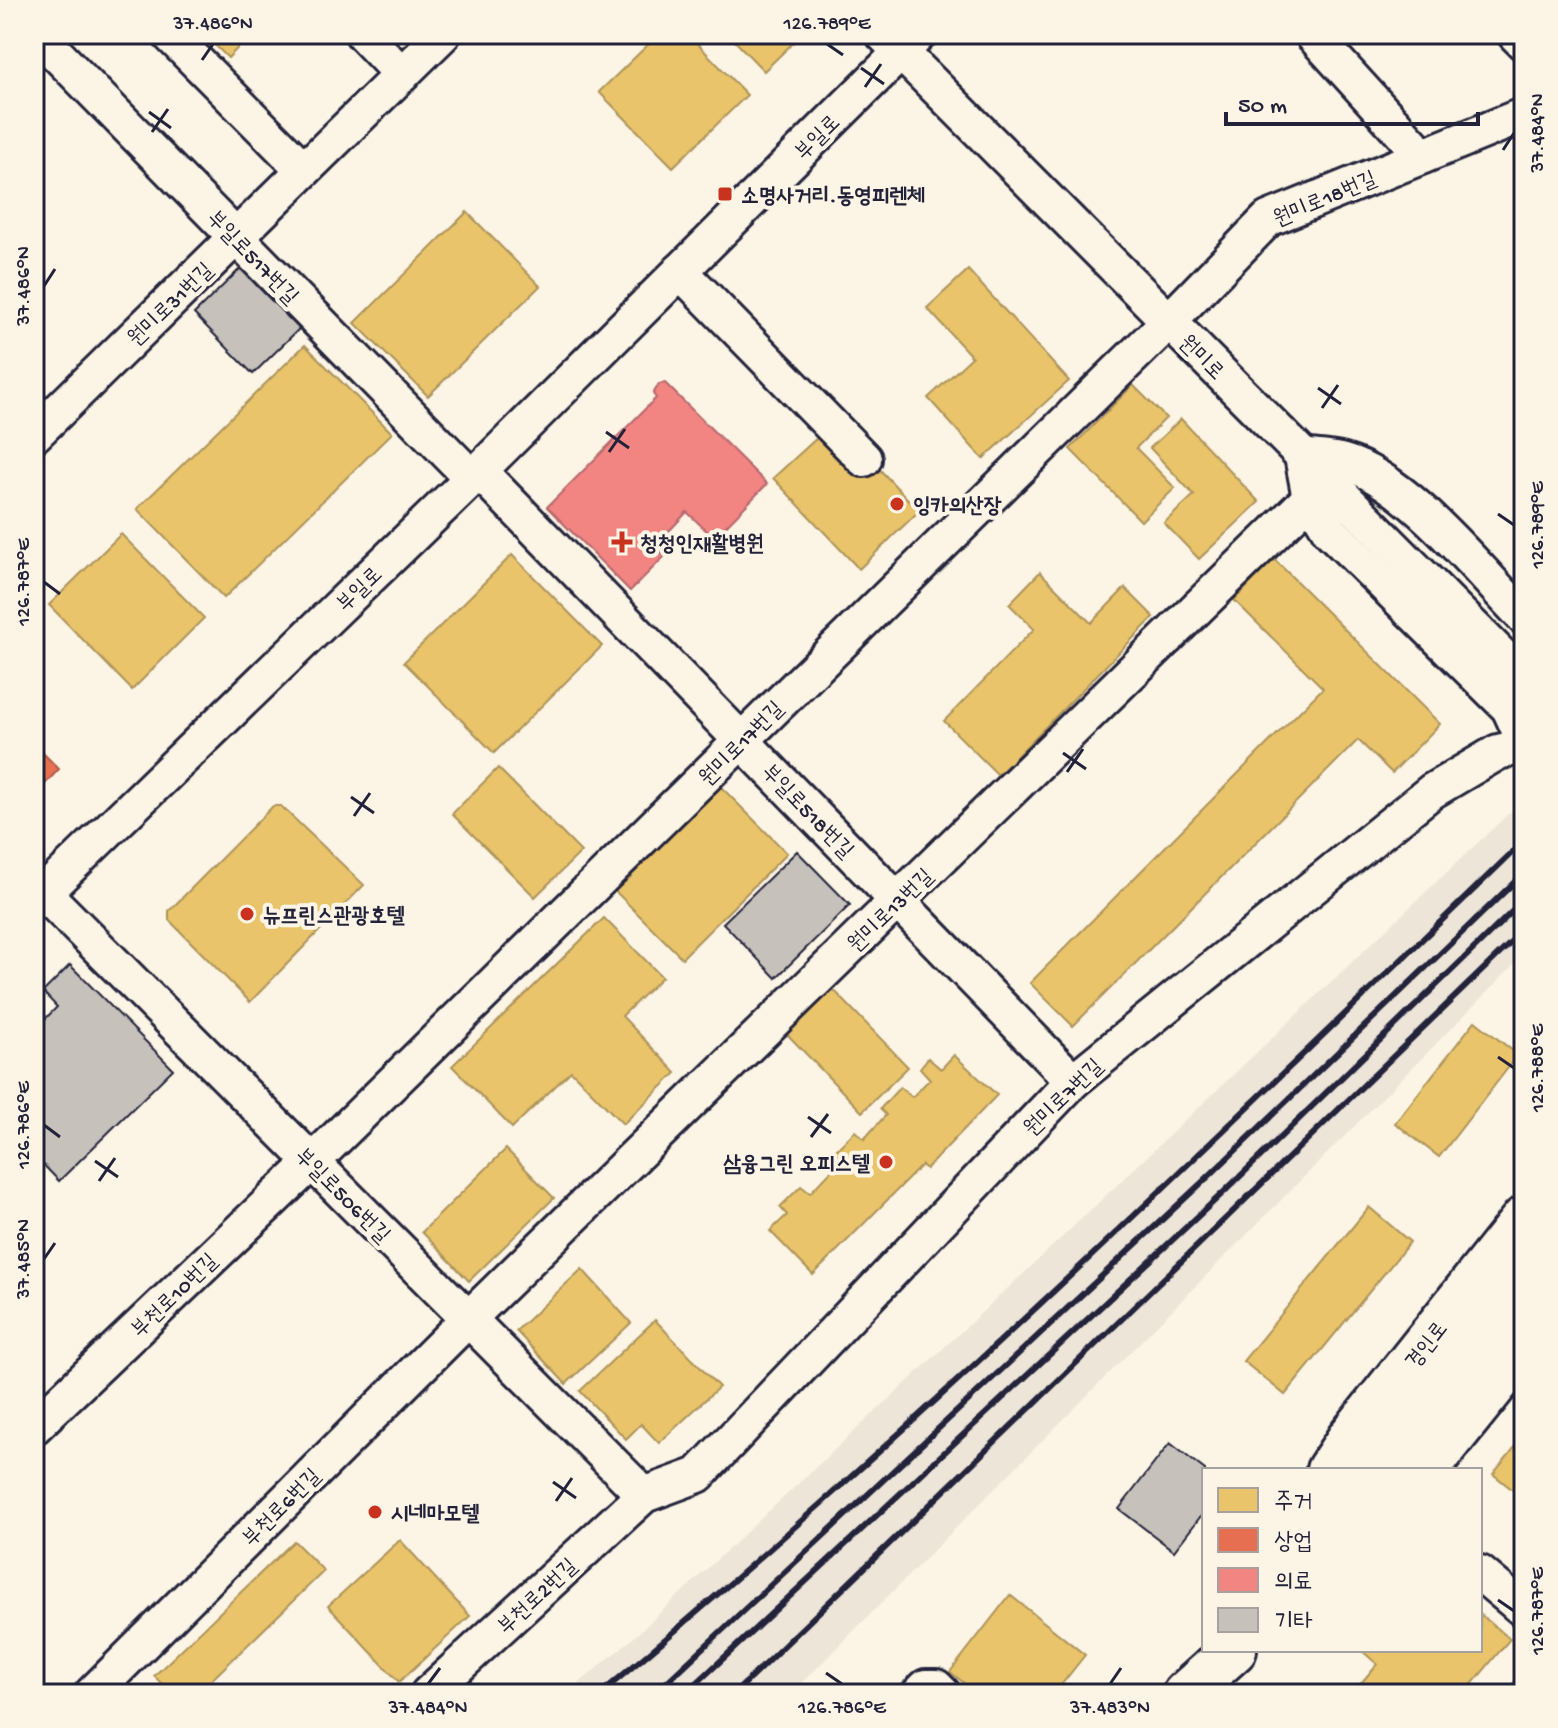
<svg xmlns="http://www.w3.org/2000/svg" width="1558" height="1728" font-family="'Gochi Hand','Poor Story',sans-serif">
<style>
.built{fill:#ece5d8}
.homes{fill:#e9c46a;stroke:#ad935c;stroke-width:2}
.shops{fill:#e76f51;stroke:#ac584a;stroke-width:2}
.health{fill:#f28482;stroke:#b4676d;stroke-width:2}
.building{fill:#c6c1bb;stroke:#22223b;stroke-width:2}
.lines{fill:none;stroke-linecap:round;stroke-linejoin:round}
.minor-casing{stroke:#22223b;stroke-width:40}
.major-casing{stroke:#22223b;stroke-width:50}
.minor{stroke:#fcf5e5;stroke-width:34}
.major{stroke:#fcf5e5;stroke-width:44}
.rail{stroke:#22223b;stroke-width:6}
.ticks{fill:none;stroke:#22223b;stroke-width:3}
.poi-dot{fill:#c8321e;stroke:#fcf5e5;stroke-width:3}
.labels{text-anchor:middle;stroke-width:8;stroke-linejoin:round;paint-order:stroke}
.street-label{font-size:22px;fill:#22223b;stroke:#fcf5e5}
.poi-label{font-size:22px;font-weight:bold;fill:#22223b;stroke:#fcf5e5;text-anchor:start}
.neatline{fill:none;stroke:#22223b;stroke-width:3}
.ticks-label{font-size:20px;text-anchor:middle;fill:#22223b}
</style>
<rect width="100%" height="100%" fill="#fcf5e5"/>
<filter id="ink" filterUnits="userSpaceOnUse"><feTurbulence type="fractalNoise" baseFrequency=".0125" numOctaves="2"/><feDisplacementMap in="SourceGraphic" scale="16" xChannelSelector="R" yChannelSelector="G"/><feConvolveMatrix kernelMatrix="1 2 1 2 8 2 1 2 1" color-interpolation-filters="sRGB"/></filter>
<g filter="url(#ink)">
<!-- built -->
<polygon class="built" points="1524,799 1524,955 791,1694 566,1694 632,1639 1038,1260"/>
<!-- homes -->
<g class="homes">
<polygon points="204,34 251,34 228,58"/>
<polygon points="659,34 688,34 747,95 673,167 599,92"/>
<polygon points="728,34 796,34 795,41 764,71"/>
<polygon points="467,212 540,286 428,396 355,323"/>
<polygon points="968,270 1069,381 983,459 928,398 972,357 927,308"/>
<polygon points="305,345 392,433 224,598 137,509"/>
<polygon points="1133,385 1166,418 1136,448 1175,488 1141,521 1070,449"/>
<polygon points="1181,419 1259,502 1199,559 1164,523 1194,495 1150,448"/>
<polygon points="818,437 843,463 867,456 919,511 859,569 773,478"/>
<polygon points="121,534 204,618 132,690 49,605"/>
<polygon points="512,555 602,646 494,753 404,662"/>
<polygon points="1274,559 1440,724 1392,773 1358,740 1073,1026 1030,983 1323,688 1234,600"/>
<polygon points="1040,572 1091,623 1125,588 1154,617 998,775 944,721 1034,629 1009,604"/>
<polygon points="498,768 581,852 535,897 452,814"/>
<polygon points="720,786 787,853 682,958 615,891"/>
<polygon points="273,806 281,806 364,885 250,1002 169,920 169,911"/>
<polygon points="604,918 662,977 622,1016 676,1073 623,1124 571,1071 512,1128 452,1066"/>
<polygon points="831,987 908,1067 862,1112 785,1032"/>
<polygon points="1475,1021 1518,1055 1439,1157 1395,1123"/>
<polygon points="954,1055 997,1095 926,1169 922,1165 813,1275 770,1231 787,1215 780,1207 801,1186 810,1193 842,1159 834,1152 855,1131 864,1139 886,1115 880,1109 900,1087 912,1097 930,1079 920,1068 928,1058 941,1069"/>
<polygon points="506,1149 554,1198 469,1281 422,1232"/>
<polygon points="1369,1207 1410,1242 1285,1395 1243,1361"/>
<polygon points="582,1269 631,1323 566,1384 516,1331"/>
<polygon points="655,1320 719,1387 659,1443 641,1424 626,1439 580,1391"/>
<polygon points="1524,1436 1524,1499 1493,1474"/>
<polygon points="400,1540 470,1616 399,1682 328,1606"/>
<polygon points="294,1541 324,1571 197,1694 172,1694 154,1676"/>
<polygon points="1010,1595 1085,1655 1054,1694 978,1694 950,1672"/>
<polygon points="1480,1614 1510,1639 1464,1694 1352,1694 1377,1664 1361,1650 1480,1650"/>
<polygon points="1524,1671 1524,1694 1504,1694"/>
</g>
<!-- shops -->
<polygon class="shops" points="34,744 59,769 34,796"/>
<!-- health -->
<polygon class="health" points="665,383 767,484 714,538 687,512 655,546 665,556 630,591 547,507 656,398 653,394 659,384"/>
<!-- building -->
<g class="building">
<polygon points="244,265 303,325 253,374 194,314"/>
<polygon points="797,851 850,905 776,978 723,923"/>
<polygon points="70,965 173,1069 59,1181 34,1155 34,1030 57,1007 43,992"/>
<polygon points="1170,1443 1205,1470 1204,1512 1174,1551 1119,1509"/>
</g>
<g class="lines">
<!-- minor casing -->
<g class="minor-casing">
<g id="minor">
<polyline points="37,34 472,478"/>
<polyline points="169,34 304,170"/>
<polyline points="363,34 402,75"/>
<polyline points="883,34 1524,678"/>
<polyline points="1312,34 1423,156"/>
<polyline points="1515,34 1524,43"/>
<polyline points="680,271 864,459"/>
<polyline points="34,435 443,34"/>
<polyline points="479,471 1073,1081"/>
<path d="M 1524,617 C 1478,570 1407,480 1344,462 C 1331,458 1315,458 1302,456 L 1310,498 L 1330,531 L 1509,708 L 1524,741"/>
<polyline points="44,893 644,1495"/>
<polyline points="34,902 472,478 919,34"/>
<polyline points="34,1427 312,1162 1168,322 1268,219 1524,115"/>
<polyline points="1355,1470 1524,1263"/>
<polyline points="1480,1573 1524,1610"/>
<polyline points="92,1694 468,1319 1310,498"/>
<polyline points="428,1694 644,1495 698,1475 1073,1081 1432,791 1498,752 1524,746"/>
<polyline points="919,1694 926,1687 936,1687 943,1694"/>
</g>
</g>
<!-- major casing -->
<g class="major-casing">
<g id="major">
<polyline points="1329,1470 1350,1438 1524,1219"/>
<polyline points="1387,1470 1524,1297"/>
<polyline points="1426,1470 1524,1348"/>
<polyline points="1185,1694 1234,1650"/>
</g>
</g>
<!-- minor -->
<use href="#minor" class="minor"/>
<!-- major -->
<use href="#major" class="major"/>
<!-- rail -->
<g class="rail">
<path d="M 600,1694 C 922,1426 1223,1132 1524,841"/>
<polyline points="654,1694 1210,1175 1524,873"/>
<polyline points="685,1694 1225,1191 1524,900"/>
<polyline points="734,1694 1524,930"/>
</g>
</g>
</g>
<!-- ticks -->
<path class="ticks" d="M 827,44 L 843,55M 202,60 L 213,44M 861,68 L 884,84M 865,87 L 881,64M 149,112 L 171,128M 152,132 L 168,109M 1503,150 L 1514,133M 44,286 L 55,269M 1318,388 L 1341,404M 1322,408 L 1338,385M 606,432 L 629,448M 609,452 L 625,429M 1498,514 L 1514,525M 44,582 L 60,594M 1063,753 L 1086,769M 1067,772 L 1083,749M 351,797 L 374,813M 354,816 L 370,793M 1498,1057 L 1514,1068M 808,1117 L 831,1133M 44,1125 L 60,1137M 811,1137 L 828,1114M 95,1161 L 118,1177M 99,1181 L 115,1158M 44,1259 L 55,1243M 553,1482 L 576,1498M 556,1501 L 572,1478M 1498,1600 L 1514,1611M 826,1673 L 842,1684M 428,1684 L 440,1668M 1110,1684 L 1121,1668"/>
<!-- markers -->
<g class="poi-dot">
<rect x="717" y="186" width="16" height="16" rx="4"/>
<circle cx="897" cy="504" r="8"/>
<path d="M618 530h8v8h8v8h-8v8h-8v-8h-8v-8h8z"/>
<circle cx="247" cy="914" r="8"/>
<circle cx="886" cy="1162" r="8"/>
<circle cx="375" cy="1512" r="8"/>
</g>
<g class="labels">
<!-- street labels -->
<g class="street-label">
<text transform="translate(816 136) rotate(-45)" y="8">부일로</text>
<text transform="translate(1324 197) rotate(-23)" y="8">원미로18번길</text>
<text transform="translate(254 256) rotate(46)" y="8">부일로517번길</text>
<text transform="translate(169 303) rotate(-44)" y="8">원미로31번길</text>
<text transform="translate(1203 356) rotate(45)" y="8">원미로</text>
<text transform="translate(358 588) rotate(-44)" y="8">부일로</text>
<text transform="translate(740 742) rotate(-45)" y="8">원미로17번길</text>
<text transform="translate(809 810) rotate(46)" y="8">부일로518번길</text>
<text transform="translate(889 909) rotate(-44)" y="8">원미로13번길</text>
<text transform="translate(1062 1096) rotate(-44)" y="8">원미로7번길</text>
<text transform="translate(344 1194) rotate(45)" y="8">부일로506번길</text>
<text transform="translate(173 1294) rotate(-44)" y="8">부천로10번길</text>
<text transform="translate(1425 1344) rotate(-52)" y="8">경인로</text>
<text transform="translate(280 1506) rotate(-45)" y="8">부천로6번길</text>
<text transform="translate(536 1595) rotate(-43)" y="8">부천로2번길</text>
</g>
<!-- poi labels -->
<g class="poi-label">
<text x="741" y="202">소명사거리.동영피렌체</text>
<text x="913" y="512">잉카의산장</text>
<text x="640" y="550">청청인재활병원</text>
<text x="263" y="922">뉴프린스관광호텔</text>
<text x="870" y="1170" text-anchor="end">삼융그린 오피스텔</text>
<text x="391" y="1520">시네마모텔</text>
</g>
</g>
<!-- margin -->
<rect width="1558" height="1728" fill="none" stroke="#fcf5e5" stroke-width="88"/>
<!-- legend -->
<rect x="1202" y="1468" width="280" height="184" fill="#fcf5e5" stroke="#a5a1a1" stroke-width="2"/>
<rect x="1218" y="1488" width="40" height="24" fill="#e9c46a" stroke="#a5a1a1" stroke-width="2"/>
<text x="1274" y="1508" font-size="24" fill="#22223b">주거</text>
<rect x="1218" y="1528" width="40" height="24" fill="#e76f51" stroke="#a5a1a1" stroke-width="2"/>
<text x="1274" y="1548" font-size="24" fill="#22223b">상업</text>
<rect x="1218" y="1568" width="40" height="24" fill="#f28482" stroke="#a5a1a1" stroke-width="2"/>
<text x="1274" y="1588" font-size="24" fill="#22223b">의료</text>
<rect x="1218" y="1608" width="40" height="24" fill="#c6c1bb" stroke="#a5a1a1" stroke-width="2"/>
<text x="1274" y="1628" font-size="24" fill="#22223b">기타</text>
<!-- scale -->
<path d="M1226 112v12h252v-12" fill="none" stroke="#22223b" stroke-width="4"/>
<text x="1238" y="112" font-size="24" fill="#22223b" stroke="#fcf5e5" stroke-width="6" paint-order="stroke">50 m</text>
<rect x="44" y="44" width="1470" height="1640" class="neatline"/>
<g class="ticks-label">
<text x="213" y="29">37.486°N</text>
<text x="827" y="29">126.789°E</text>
<text transform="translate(1536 133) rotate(-90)" y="7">37.484°N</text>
<text transform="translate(22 286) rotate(-90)" y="7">37.486°N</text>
<text transform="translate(1536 525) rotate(-90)" y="7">126.789°E</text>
<text transform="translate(22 582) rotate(-90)" y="7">126.787°E</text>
<text transform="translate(1536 1068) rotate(-90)" y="7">126.788°E</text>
<text transform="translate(22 1125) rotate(-90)" y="7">126.786°E</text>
<text transform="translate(22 1259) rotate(-90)" y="7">37.485°N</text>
<text transform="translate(1536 1611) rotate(-90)" y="7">126.787°E</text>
<text x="428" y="1713">37.484°N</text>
<text x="842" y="1713">126.786°E</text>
<text x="1110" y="1713">37.483°N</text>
</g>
</svg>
